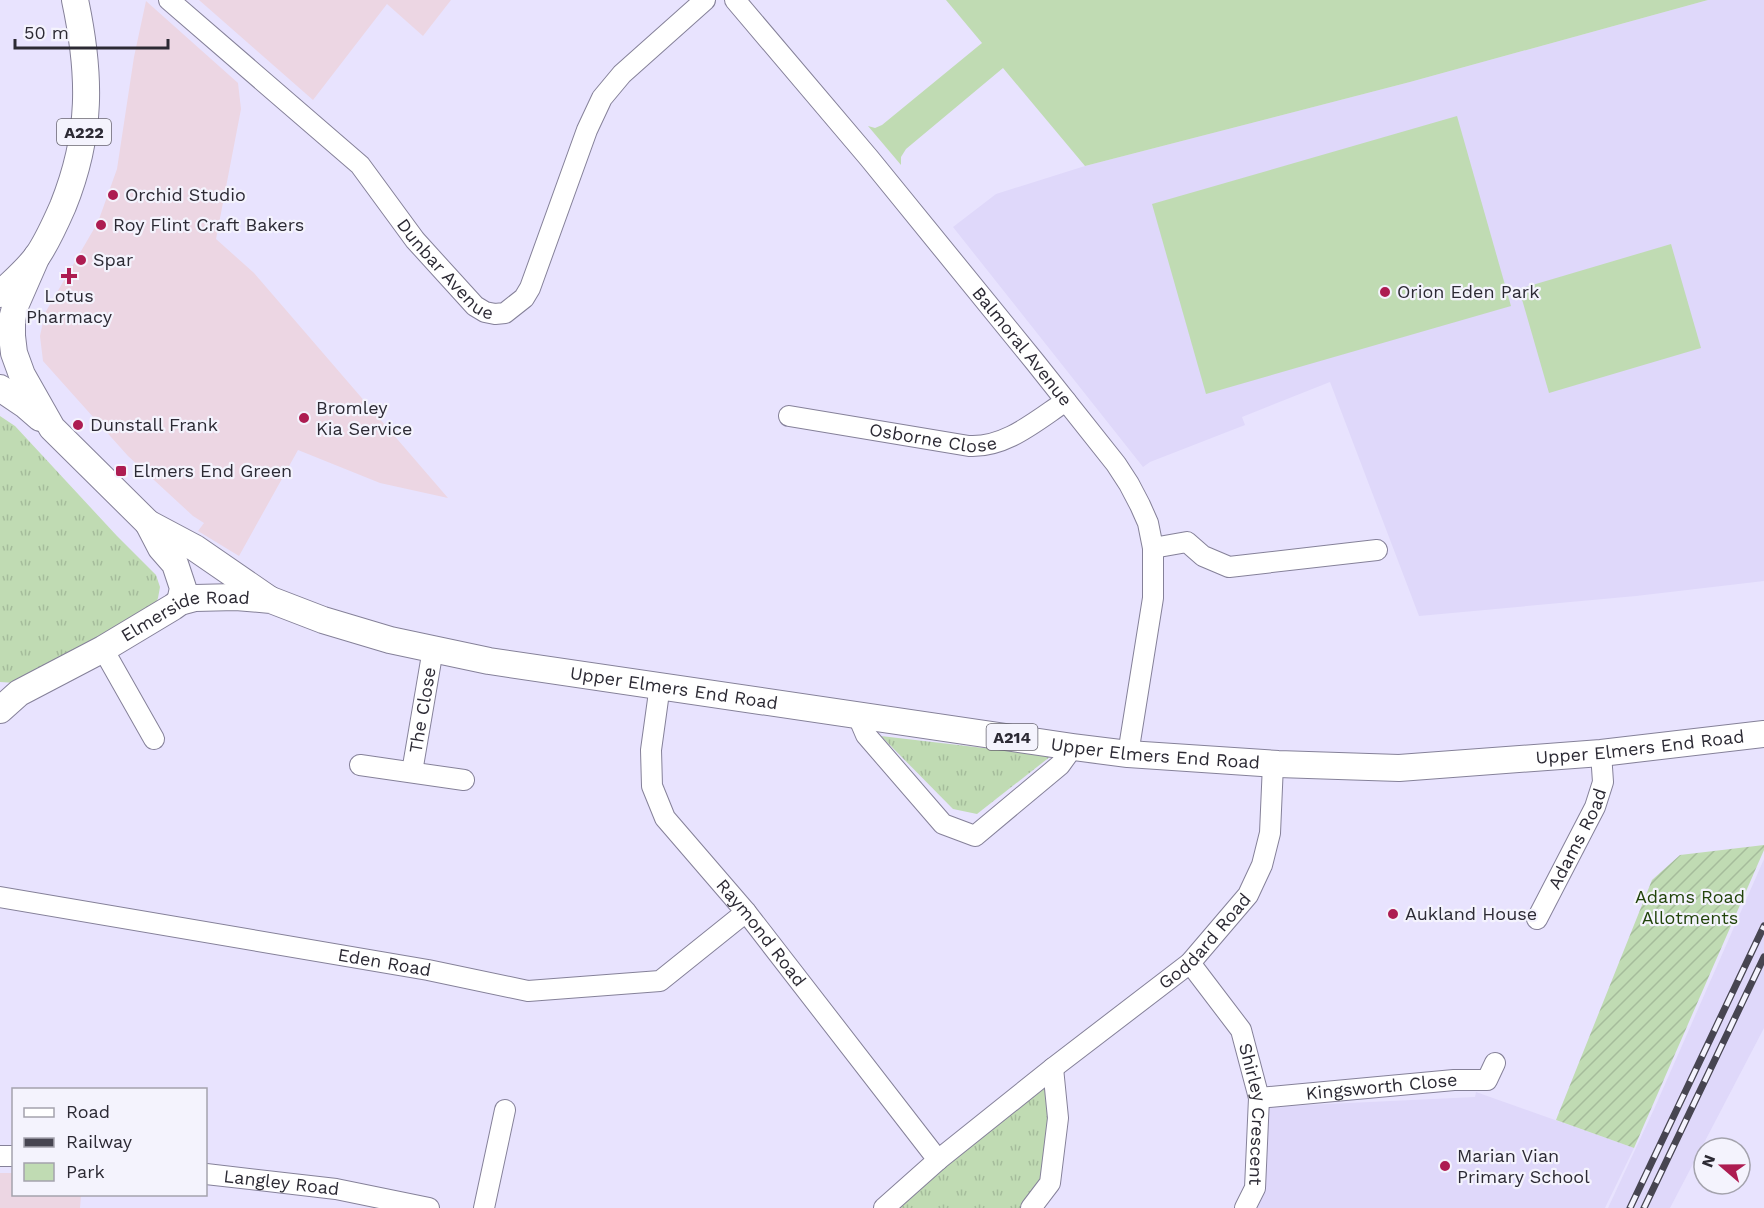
<svg xmlns="http://www.w3.org/2000/svg" width="1764" height="1208" font-family="'Work Sans',sans-serif">
<style>
.commercial{fill:#ecd6e3}
.built{fill:#dfd8fa}
.grass{fill:url(#grass-tufts)}
.park{fill:#c0dbb3}
.garden{fill:url(#garden-furrows)}
.lines{fill:none;stroke-linecap:round;stroke-linejoin:round}
.minor-casing{stroke:#858199;stroke-width:22}
.major-casing{stroke:#858199;stroke-width:28}
.minor{stroke:#fff;stroke-width:20}
.major{stroke:#fff;stroke-width:26}
.rail-casing{stroke:#474551;stroke-width:7}
.rail{stroke:#f4f3fd;stroke-width:4.5;stroke-dasharray:14;stroke-linecap:butt}
.poi-dot{fill:#ad1c51;stroke:#f4f3fd;stroke-width:2}
.labels{text-anchor:middle;stroke-width:4.5;stroke-linejoin:round;paint-order:stroke}
.shield{fill:#f4f3fd;stroke:#686670;stroke-width:1.5}
.shield-label{font-size:16px;font-weight:bold;fill:#2c2a34}
.poi-label{font-size:18px;fill:#2c2a34;stroke:#f4f3fd;text-anchor:start}
.street-label{font-size:18px;fill:#2c2a34;stroke:#f4f3fd}
.park-label{font-size:18px;fill:#22440b;stroke:#f4f3fd}
</style>
<defs>
<pattern id="grass-tufts" width="24" height="20" patternUnits="userSpaceOnUse" patternTransform="scale(1.5)"><rect width="24" height="20" fill="#c0dbb3"/><path d="M3 7l-1-3M5 7V3M7 7l1-3M15 17l-1-3M17 17v-4M19 17l1-3" fill="none" stroke="#a5bc9b"/></pattern>
<pattern id="garden-furrows" width="10" height="10" patternUnits="userSpaceOnUse" patternTransform="scale(1.5)"><rect width="10" height="10" fill="#c0dbb3"/><path d="M-1 1l2-2M0 10L10 0M9 11l2-2" fill="none" stroke="#a5bc9b"/></pattern>
</defs>
<rect width="100%" height="100%" fill="#e8e3fe"/>
<!-- commercial -->
<g class="commercial">
<polygon points="199,0 451,0 423,36 387,4 313,100"/>
<polygon points="146,1 238,83 241,109 216,239 254,273 448,498 380,483 298,450 239,556 198,531 204,523 193,516 128,456 43,361 40,336 45,313 98,222 117,169 134,57"/>
<polygon points="0,1173 13,1173 14,1194 81,1195 80,1208 0,1208"/>
</g>
<!-- built -->
<g class="built">
<polygon points="1708,0 1764,0 1764,581 1636,596 1419,616 1330,382 1242,417 1245,425 1150,462 1143,467 953,227 996,194 1085,166 1410,82"/>
<polygon points="1764,859 1764,1028 1670,1208 1608,1208 1655,1107"/>
<polygon points="1476,1092 1634,1148 1605,1208 1253,1208 1265,1107 1475,1097"/>
</g>
<!-- grass -->
<g class="grass">
<polygon points="0,416 15,426 117,536 156,575 160,587 158,598 154,608 16,683 0,682"/>
<polygon points="881,736 1051,756 977,814 953,809"/>
<polygon points="1053,1068 1050,1183 1031,1208 884,1208"/>
</g>
<!-- park -->
<g class="park">
<polygon points="946,0 1708,0 1410,82 1085,166 1003,68 906,149 901,157 901,165 868,126 875,128 882,125 982,43"/>
<polygon points="1457,116 1511,306 1206,394 1152,204"/>
<polygon points="1671,244 1701,348 1549,393 1519,289"/>
</g>
<!-- garden -->
<polygon class="garden" points="1764,845 1764,850 1634,1148 1556,1120 1652,880 1680,855"/>
<g class="lines">
<!-- minor casing -->
<g class="minor-casing">
<g id="minor">
<path id="s1" d="M 169,0 L 360,165 L 415,240 L 475,306 L 485,312 L 495,314 L 505,313 L 524,298 L 530,288 L 587,130 L 602,98 L 622,74 L 705,0"/>
<path id="s2" d="M 735,0 L 869,158 L 1035,362 L 1116,464 L 1129,484 L 1140,505 L 1148,523 L 1153,548 L 1153,598 L 1128,754"/>
<path id="s3" d="M 789,416 L 969,446 C 1006,448 1037,420 1066,401"/>
<polyline points="1153,548 1187,542 1203,556 1229,567 1377,550"/>
<polyline points="103,649 154,739"/>
<path id="s4" d="M 660,685 L 651,750 L 652,786 L 665,818 L 746,912 L 938,1160"/>
<polyline points="857,714 866,735 943,824 975,836 1060,765 1073,747"/>
<polyline points="360,765 464,780"/>
<path id="s5" d="M 412,772 L 433,649"/>
<path id="s6" d="M 0,897 L 428,970 L 528,991 L 660,981 L 746,912"/>
<path id="s7" d="M 1537,919 L 1595,807 L 1603,782 L 1601,753"/>
<path id="s8" d="M 1190,963 L 1241,1030 L 1259,1098 L 1255,1188 L 1245,1208"/>
<path id="s9" d="M 1259,1098 L 1454,1080 L 1487,1080 L 1495,1063"/>
<polyline points="0,1156 14,1156"/>
<path id="s10" d="M 206,1174 L 336,1189 L 429,1208"/>
<polyline points="484,1208 505,1110"/>
<path id="s11" d="M 884,1208 L 938,1160 L 1053,1068 L 1190,963 L 1248,895 L 1262,865 L 1270,833 L 1273,764"/>
<polyline points="1031,1208 1050,1183 1058,1118 1053,1068"/>
</g>
</g>
<!-- major casing -->
<g class="major-casing">
<g id="major">
<polyline points="37,256 16,304 12,319 12,336 14,353 22,375 52,428 148,523 195,548 269,599"/>
<path d="M 0,294 C 13,282 28,269 38,255 C 48,240 56,222 63,206 C 92,134 91,75 75,0"/>
<polyline points="0,388 25,405 40,418"/>
<polyline points="148,523 161,548 175,564 183,588 180,602"/>
<path id="s12" d="M 0,710 L 19,693 L 103,649 L 173,607 L 180,602 L 195,598 L 236,597 L 271,600 L 323,620 L 390,640 L 489,661 L 1073,747 L 1128,754 L 1278,764 L 1399,768 L 1601,753 L 1764,734"/>
</g>
</g>
<!-- minor -->
<use href="#minor" class="minor"/>
<!-- major -->
<use href="#major" class="major"/>
<!-- rail casing -->
<g class="rail-casing">
<g id="rail">
<polyline points="1630,1208 1764,926"/>
<polyline points="1644,1208 1764,957"/>
</g>
</g>
<!-- rail -->
<use href="#rail" class="rail"/>
</g>
<!-- markers -->
<g class="poi-dot">
<circle cx="113" cy="195" r="6"/>
<circle cx="101" cy="225" r="6"/>
<circle cx="81" cy="260" r="6"/>
<path d="M66 267h6v6h6v6h-6v6h-6v-6h-6v-6h6z"/>
<circle cx="1385" cy="292" r="6"/>
<circle cx="304" cy="418" r="6"/>
<circle cx="78" cy="425" r="6"/>
<rect x="115" y="465" width="12" height="12" rx="3"/>
<circle cx="1393" cy="914" r="6"/>
<circle cx="1445" cy="1166" r="6"/>
</g>
<g class="labels">
<!-- shield labels -->
<g class="shield">
<rect x="57" y="119" width="54" height="26" rx="4.5"/>
<rect x="986.5" y="724" width="51" height="26" rx="4.5"/>
</g>
<g class="shield-label">
<text x="84" y="138">A222</text>
<text x="1012" y="743">A214</text>
</g>
<!-- poi labels -->
<g class="poi-label">
<text x="125" y="201">Orchid Studio</text>
<text x="113" y="231">Roy Flint Craft Bakers</text>
<text x="93" y="266">Spar</text>
<text x="1397" y="298">Orion Eden Park</text>
<text x="69" y="302" text-anchor="middle">Lotus<tspan x="69" dy="21">Pharmacy</tspan></text>
<text x="316" y="414">Bromley<tspan x="316" dy="21">Kia Service</tspan></text>
<text x="90" y="431">Dunstall Frank</text>
<text x="133" y="477">Elmers End Green</text>
<text x="1405" y="920">Aukland House</text>
<text x="1457" y="1162">Marian Vian<tspan x="1457" dy="21">Primary School</tspan></text>
</g>
<!-- street labels -->
<g class="street-label">
<text dy="6" stroke="none"><textPath href="#s1" startOffset="388">Dunbar Avenue</textPath></text>
<text dy="6" stroke="none"><textPath href="#s2" startOffset="450">Balmoral Avenue</textPath></text>
<text dy="6" stroke="none"><textPath href="#s3" startOffset="146">Osborne Close</textPath></text>
<text dy="6" stroke="none"><textPath href="#s12" startOffset="212">Elmerside Road</textPath></text>
<text dy="6" stroke="none"><textPath href="#s12" startOffset="716">Upper Elmers End Road</textPath></text>
<text dy="6" stroke="none"><textPath href="#s5" startOffset="63">The Close</textPath></text>
<text dy="6" stroke="none"><textPath href="#s12" startOffset="1688">Upper Elmers End Road</textPath></text>
<text dy="6" stroke="none"><textPath href="#s12" startOffset="1202">Upper Elmers End Road</textPath></text>
<text dy="6" stroke="none"><textPath href="#s7" startOffset="90">Adams Road</textPath></text>
<text dy="6" stroke="none"><textPath href="#s4" startOffset="286">Raymond Road</textPath></text>
<text dy="6" stroke="none"><textPath href="#s11" startOffset="418">Goddard Road</textPath></text>
<text dy="6" stroke="none"><textPath href="#s6" startOffset="390">Eden Road</textPath></text>
<text dy="6" stroke="none"><textPath href="#s9" startOffset="123">Kingsworth Close</textPath></text>
<text dy="6" stroke="none"><textPath href="#s8" startOffset="170">Shirley Crescent</textPath></text>
<text dy="6" stroke="none"><textPath href="#s10" startOffset="76">Langley Road</textPath></text>
</g>
<!-- park labels -->
<g class="park-label">
<text x="1690" y="903">Adams Road<tspan x="1690" dy="21">Allotments</tspan></text>
</g>
</g>
<!-- legend -->
<rect x="12" y="1088" width="195" height="108" fill="#f4f3fd" stroke="#a4a3ad" stroke-width="1.5"/>
<rect x="24" y="1108" width="30" height="9" fill="#ffffff" stroke="#a4a3ad" stroke-width="1.5"/>
<text x="66" y="1118" font-size="18" fill="#2c2a34">Road</text>
<rect x="24" y="1138" width="30" height="9" fill="#474551" stroke="#a4a3ad" stroke-width="1.5"/>
<text x="66" y="1148" font-size="18" fill="#2c2a34">Railway</text>
<rect x="24" y="1163" width="30" height="18" fill="#c0dbb3" stroke="#a4a3ad" stroke-width="1.5"/>
<text x="66" y="1178" font-size="18" fill="#2c2a34">Park</text>
<!-- north arrow -->
<g transform="translate(1722 1166) rotate(290)"><circle r="28" fill="#f4f3fd" stroke="#a4a3ad" stroke-width="1.5"/>
<path d="M0-4.5L10 22L0 15L-10 22Z" fill="#ad1c51"/>
<text y="-9" font-size="16" font-weight="bold" text-anchor="middle" fill="#2c2a34">N</text>
</g>
<!-- scale -->
<path d="M15 39v9h153v-9" fill="none" stroke="#2c2a34" stroke-width="3"/>
<text x="24" y="39" font-size="18" fill="#2c2a34" stroke="#f4f3fd" stroke-width="4.5" paint-order="stroke">50 m</text>
</svg>
